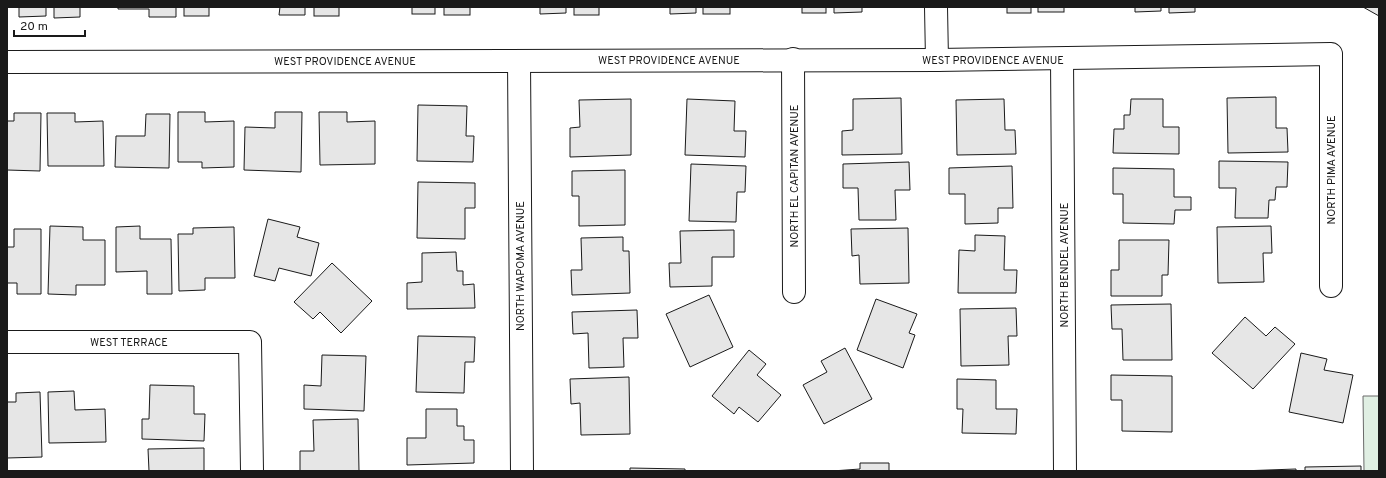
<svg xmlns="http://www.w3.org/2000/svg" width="1386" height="478" font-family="Overpass,sans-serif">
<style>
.green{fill:#e0efe3;stroke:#6a6a6a}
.building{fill:#e6e6e6;stroke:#1a1a1a}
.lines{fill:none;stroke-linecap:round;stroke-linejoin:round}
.minor-casing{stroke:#1a1a1a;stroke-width:24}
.minor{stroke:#fff;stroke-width:22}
.labels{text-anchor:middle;stroke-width:3;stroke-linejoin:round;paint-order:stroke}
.street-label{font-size:11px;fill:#1a1a1a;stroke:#fff}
</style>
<rect width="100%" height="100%" fill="#fff"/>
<!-- green -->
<polygon class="green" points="1363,396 1379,396 1379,471 1364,471"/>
<!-- building -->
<g class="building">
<polygon points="19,7 46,7 46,16 19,17"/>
<polygon points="54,7 80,7 80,17 54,18"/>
<polygon points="118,7 176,7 176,17 149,17 149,9 118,9"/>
<rect x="184" y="7" width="25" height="9"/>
<polygon points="280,7 305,7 305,15 279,15"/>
<rect x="314" y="7" width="25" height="9"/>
<rect x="412" y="7" width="23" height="7"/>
<rect x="444" y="7" width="26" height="8"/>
<polygon points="540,7 566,7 566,13 540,14"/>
<rect x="574" y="7" width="25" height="8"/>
<polygon points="670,7 696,7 696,13 670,14"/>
<rect x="703" y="7" width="27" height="7"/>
<rect x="802" y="7" width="24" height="6"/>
<polygon points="834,7 862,7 862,12 834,13"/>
<rect x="1007" y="7" width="24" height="6"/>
<rect x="1038" y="7" width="26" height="5"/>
<polygon points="1135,7 1161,7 1161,11 1135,12"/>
<polygon points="1169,7 1195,7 1195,12 1169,13"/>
<polygon points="1363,7 1379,7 1379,16"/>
<polygon points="1276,97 1276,128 1287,128 1288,152 1228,153 1227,98"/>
<polygon points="901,98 902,154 842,155 842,131 853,130 853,99"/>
<polygon points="631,99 631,155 570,157 570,128 580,127 579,100"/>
<polygon points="687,99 735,101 734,131 746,131 745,157 685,155"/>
<polygon points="1004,99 1005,130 1015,130 1016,154 957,155 956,100"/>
<polygon points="1131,99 1163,99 1163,127 1179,127 1179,154 1113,153 1114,129 1124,129 1124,115 1130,115"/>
<polygon points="418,105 467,106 466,136 474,136 473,162 417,161"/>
<polygon points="178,112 205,112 205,122 234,121 234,167 202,168 202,162 178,162"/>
<polygon points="275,112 302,112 301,172 244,170 245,127 275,128"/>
<polygon points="319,112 347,112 347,122 375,121 375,164 320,165"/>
<polygon points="14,113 41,113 40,171 7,170 7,121 14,121"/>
<polygon points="47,113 75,113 75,122 103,121 104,166 48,166"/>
<polygon points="146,114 170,114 169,168 115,167 116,136 145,136"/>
<polygon points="1219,161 1288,162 1287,187 1276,187 1275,200 1269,200 1268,218 1235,218 1236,188 1219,188"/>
<polygon points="909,162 910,190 895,190 896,220 859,220 858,188 843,188 843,164"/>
<polygon points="691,164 746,166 745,192 737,192 736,222 689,221"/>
<polygon points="1012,166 1013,208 998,208 998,223 965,224 965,194 949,194 949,168"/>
<polygon points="1113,168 1174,169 1174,197 1191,197 1191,210 1175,210 1174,224 1123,223 1123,194 1113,194"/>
<polygon points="625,170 625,225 579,226 579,196 572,196 572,171"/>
<polygon points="418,182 475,183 475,208 465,208 465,239 417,238"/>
<polygon points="268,219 300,227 297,237 319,243 311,276 279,268 275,281 254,276"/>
<polygon points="50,226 83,227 83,240 105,240 105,285 76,285 76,295 48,294"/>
<polygon points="140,226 140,239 171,239 172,294 147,294 147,271 116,272 116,227"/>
<polygon points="1271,226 1272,253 1263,253 1264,282 1218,283 1217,227"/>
<polygon points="234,227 235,278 205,278 205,290 179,291 178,234 193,234 193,228"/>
<polygon points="908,228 909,283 860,284 859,255 852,256 851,229"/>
<polygon points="14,229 41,229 41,294 17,294 17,283 7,283 7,247 14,247"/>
<polygon points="734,230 734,257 712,257 712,286 670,287 669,263 681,263 680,231"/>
<polygon points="975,235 1005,236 1004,270 1017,270 1016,293 958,293 959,250 975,251"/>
<polygon points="623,237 623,251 629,251 630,293 572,295 571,270 582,270 581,238"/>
<polygon points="1119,240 1169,240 1168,275 1162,275 1162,296 1111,296 1111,270 1119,270"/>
<polygon points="456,252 457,271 463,271 463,285 474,284 475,308 407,309 407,283 422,282 422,253"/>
<polygon points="332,263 372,301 341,333 320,312 313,319 294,302"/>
<polygon points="709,295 733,347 690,367 666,314"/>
<polygon points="876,299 917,314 909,333 915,335 903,368 857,350"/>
<polygon points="1171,304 1172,360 1123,360 1122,329 1112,329 1111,305"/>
<polygon points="1016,308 1017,336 1008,336 1009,365 961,366 960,309"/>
<polygon points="637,310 638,338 623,338 624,367 589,368 588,333 573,334 572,312"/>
<polygon points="1245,317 1266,336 1275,327 1295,344 1253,389 1212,353"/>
<polygon points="418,336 475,337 474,362 465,362 464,393 416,392"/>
<polygon points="845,348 872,399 824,424 803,385 827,372 821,361"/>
<polygon points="749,350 766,364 757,375 781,395 758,422 739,407 734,414 712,396"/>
<polygon points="1301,353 1327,359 1324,370 1353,375 1343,423 1289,412"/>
<polygon points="322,355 366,356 364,411 304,409 304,385 321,386"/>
<polygon points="1111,375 1172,376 1172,432 1122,431 1122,400 1111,400"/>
<polygon points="629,377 630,434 581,435 580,403 571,404 570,379"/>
<polygon points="957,379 996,380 996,409 1017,409 1016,434 962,433 963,409 957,409"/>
<polygon points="150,385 194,386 194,414 205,414 204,441 142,439 142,419 149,419"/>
<polygon points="74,391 75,410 105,409 106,442 49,443 48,392"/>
<polygon points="40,392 42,457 7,458 7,402 16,402 16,393"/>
<polygon points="426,409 457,409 457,426 464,426 464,440 474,440 474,463 407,465 407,438 426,438"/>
<polygon points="358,419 359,471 300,471 300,451 314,451 313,420"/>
<polygon points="204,448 204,471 149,471 148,449"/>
<polygon points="860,463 889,463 889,471 832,471 860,469"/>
<polygon points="1361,466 1361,471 1305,471 1305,467"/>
<polygon points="630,468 685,469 685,471 630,471"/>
<polygon points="1296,469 1296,471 1240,471"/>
</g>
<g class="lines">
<!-- minor casing -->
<g class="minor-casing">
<g id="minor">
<polyline points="936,7 937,60"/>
<polyline points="793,59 794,292"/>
<polyline points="1062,59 1065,471"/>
<polyline points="519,61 522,471"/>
<polyline points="7,62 937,60 1331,54 1331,286"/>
<polyline points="7,342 250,342 252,471"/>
</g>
</g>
<!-- minor -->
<use href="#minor" class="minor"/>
</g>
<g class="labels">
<!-- street labels -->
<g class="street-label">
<text x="669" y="64">WEST PROVIDENCE AVENUE</text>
<text x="993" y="64">WEST PROVIDENCE AVENUE</text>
<text x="345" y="65">WEST PROVIDENCE AVENUE</text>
<text transform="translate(1331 170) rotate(-90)" y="4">NORTH PIMA AVENUE</text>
<text transform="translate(794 176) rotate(-90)" y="4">NORTH EL CAPITAN AVENUE</text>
<text transform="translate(1064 265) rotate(-90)" y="4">NORTH BENDEL AVENUE</text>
<text transform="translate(520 266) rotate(-90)" y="4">NORTH WAPOMA AVENUE</text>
<text x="129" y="346">WEST TERRACE</text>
</g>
</g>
<!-- border -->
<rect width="1386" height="478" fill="none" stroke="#1a1a1a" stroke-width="16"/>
<!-- scale -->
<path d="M14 30v6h71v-6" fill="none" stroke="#1a1a1a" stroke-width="2"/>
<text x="20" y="30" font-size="12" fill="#1a1a1a" stroke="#ffffff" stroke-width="3" paint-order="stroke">20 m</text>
</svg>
